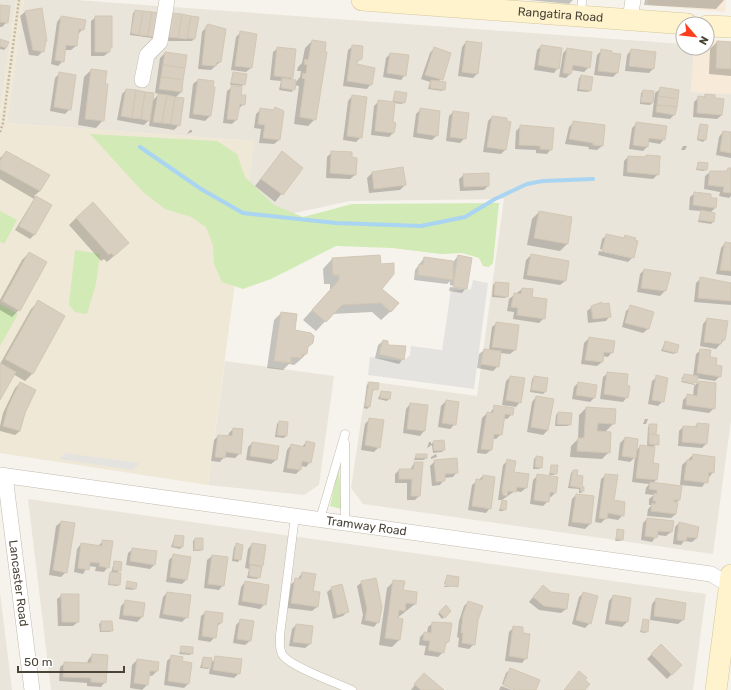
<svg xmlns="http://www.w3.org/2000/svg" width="731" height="690" font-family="Rubik,sans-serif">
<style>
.residential{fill:#eae5da}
.commercial{fill:#f7ead8}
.education{fill:#efe8d6}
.green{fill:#d2eab5}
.parking{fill:#e5e3e0}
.shadow{fill:#0003}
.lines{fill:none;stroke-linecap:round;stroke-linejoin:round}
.stream{stroke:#a9d4f2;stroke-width:4}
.building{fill:#d8cfc1;stroke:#d3c7b4}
.service-casing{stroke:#c2bbae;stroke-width:9}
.minor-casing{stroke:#c2bbae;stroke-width:16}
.secondary-casing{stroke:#d6c79b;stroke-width:22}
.path{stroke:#c4b79f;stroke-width:2.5;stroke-dasharray:2 2;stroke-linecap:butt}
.service{stroke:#fff;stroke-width:8}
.minor{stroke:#fff;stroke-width:15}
.secondary{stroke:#fff3cd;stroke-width:21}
.labels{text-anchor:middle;stroke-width:3;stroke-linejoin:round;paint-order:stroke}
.street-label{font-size:12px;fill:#4b4439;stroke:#fff}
</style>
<rect width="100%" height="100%" fill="#f6f3ec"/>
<!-- residential -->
<g class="residential">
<polygon points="0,0 16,0 0,114"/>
<polygon points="24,0 76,0 683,44 683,48 694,48 691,92 731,94 731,421 713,554 363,504 351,488 367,381 477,396 504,199 350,201 243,224 254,141 7,123"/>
<polygon points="225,361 334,376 319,485 304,495 208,485"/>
<polygon points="28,499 706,594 693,690 51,690"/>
<polygon points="0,592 12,690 0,690"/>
</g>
<!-- commercial -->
<g class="commercial">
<polygon points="648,0 726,0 725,12 648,5"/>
<polygon points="707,40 731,41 731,94 691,92 694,48 707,48"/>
</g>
<!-- education -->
<polygon class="education" points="16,0 24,0 7,123 254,141 208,485 0,453 0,114"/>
<!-- green -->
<g class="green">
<polygon points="90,134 217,141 237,154 245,177 274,205 303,217 352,204 499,203 493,263 489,267 483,266 479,258 462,253 441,254 392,248 336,246 271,279 243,289 222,282 214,264 213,245 206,227 191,217 165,209 143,192"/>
<polygon points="0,211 17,220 4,244 0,242"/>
<polygon points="75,250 100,254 96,284 87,314 75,312 69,305"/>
<polygon points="0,304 18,314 0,346"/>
<polygon points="339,465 341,509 330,506"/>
</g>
<!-- parking -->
<g class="parking">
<polygon points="473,280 488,283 474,389 368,375 370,357 403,361 410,355 411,346 442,350 451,291 471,289"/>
<polygon points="65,453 139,463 133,470 59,459"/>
</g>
<!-- shadow -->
<g class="shadow">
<polygon points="529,0 573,0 569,4"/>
<polygon points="645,0 724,0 716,9 644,5"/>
<polygon points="0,6 7,22 2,27 0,27"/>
<polygon points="41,9 44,42 43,51 38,56 29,55 20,16 25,12"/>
<polygon points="135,11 154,36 152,38 130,35 133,13"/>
<polygon points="61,17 83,29 78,34 76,46 71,50 65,50 63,61 58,66 51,64 57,22"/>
<polygon points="96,17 109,49 109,52 104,56 91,56 91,21"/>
<polygon points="168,18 194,39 192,41 165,41"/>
<polygon points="208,25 220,62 211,70 198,69 202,32"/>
<polygon points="241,32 251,68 246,72 231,70 236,37"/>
<polygon points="0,40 6,48 4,50 0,49"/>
<polygon points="312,41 315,119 308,126 294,124 299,86 294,85 292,92 279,90 281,81 270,80 273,52 278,48 292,78 290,80 295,83 300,77 301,71 297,71 298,67 302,63 305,48"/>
<polygon points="466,42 477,74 473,78 458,76 462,47"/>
<polygon points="717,42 731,43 731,76 709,74 710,49"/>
<polygon points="353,46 361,58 355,65 371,84 367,89 343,86 348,50"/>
<polygon points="541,46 558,68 554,73 534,70 537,50"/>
<polygon points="434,48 450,53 439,82 444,89 442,91 428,89 430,82 421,79 430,53"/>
<polygon points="567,49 589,67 584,72 571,70 570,74 566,78 559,77 563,53"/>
<polygon points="602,50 617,73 613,77 594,75 597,55"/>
<polygon points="631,50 653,69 649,73 625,71 627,55"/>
<polygon points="165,53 181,92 175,98 179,125 174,130 149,126 150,119 144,125 117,120 122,94 126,90 152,101 159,94 155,93 160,58"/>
<polygon points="390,54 405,75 401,80 383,77 386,58"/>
<polygon points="91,70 104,85 103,120 96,128 78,125 84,77"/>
<polygon points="60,73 70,109 65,114 50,111 55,78"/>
<polygon points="233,73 244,84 242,86 230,85"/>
<polygon points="581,76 590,90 588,92 577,91 579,78"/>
<polygon points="198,80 214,88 210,116 205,121 189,118 193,84"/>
<polygon points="232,87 240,95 244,104 238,109 236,120 232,124 223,123 227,91"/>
<polygon points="660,89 674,115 670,119 652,117 655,93"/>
<polygon points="643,91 652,103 650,105 640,104 641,93"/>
<polygon points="396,92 404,102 402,104 394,103 391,123 393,133 389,137 371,135 374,106 379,101 392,103"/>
<polygon points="705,95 722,115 717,119 693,117 694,102 699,97 703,98"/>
<polygon points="352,96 361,137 356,142 343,140 348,101"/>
<polygon points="275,108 283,112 279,140 274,144 259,143 261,129 254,128 256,114 261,109 273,111"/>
<polygon points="421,109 437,135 432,140 413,137 416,114"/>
<polygon points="453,112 465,138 460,143 446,141 449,116"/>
<polygon points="492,117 505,150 501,154 483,152 488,121"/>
<polygon points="574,122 604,126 602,146 597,150 588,149 589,147 565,144 569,127"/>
<polygon points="637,123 664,139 660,144 648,142 647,147 643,151 629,149 632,128"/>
<polygon points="701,125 705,140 703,142 697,140 699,127"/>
<polygon points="521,126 551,149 547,154 536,153 536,150 515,149 516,131"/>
<polygon points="190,130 192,130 192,132 187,134"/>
<polygon points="723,132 731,133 731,158 716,155 719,137"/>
<polygon points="683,146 687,146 685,150 681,150"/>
<polygon points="6,152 40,191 34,196 51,205 35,234 30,239 15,230 34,199 0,179 0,158"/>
<polygon points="282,152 302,168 275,202 255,186"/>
<polygon points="332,152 351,158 355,175 350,179 326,178 327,157"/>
<polygon points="628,157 658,174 653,179 623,176 624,161"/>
<polygon points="698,163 706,169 704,171 696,170"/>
<polygon points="403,168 405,185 400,190 369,193 367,178 372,173"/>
<polygon points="728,169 731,169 731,196 729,198 719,196 720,192 704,189 705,176 710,172 725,172"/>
<polygon points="464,175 488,186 484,190 460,191 459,179"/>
<polygon points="695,193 710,198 715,208 710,213 713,222 711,224 698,222 701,211 689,210 690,197"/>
<polygon points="539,212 567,244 560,251 527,245 532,219"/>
<polygon points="76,218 121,250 107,262 104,259 101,261 69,225"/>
<polygon points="607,235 623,238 625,236 633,257 628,262 598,255 599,251 631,258 631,256 600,249 602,239"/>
<polygon points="725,243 731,244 731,276 716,274 721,248"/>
<polygon points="29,253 19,310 12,317 0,310 0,300 22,260"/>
<polygon points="531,255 568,261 565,281 560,285 523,279 526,260"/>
<polygon points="379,256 380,289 391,311 381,320 372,312 332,314 316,331 303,320 330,290 330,284 324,284 323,269 332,259"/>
<polygon points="458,256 466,288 462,293 449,291 450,287 464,289 464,287 450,285 450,281 447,284 414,280 415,270 424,258 453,262"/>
<polygon points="644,270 665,286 665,291 660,296 637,292 640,274"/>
<polygon points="701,278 731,284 731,305 694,302 696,283"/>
<polygon points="495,283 507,296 505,298 492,297 493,285"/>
<polygon points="522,289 531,298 544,318 539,323 513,319 514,312 507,311 509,299"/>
<polygon points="38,302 64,316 32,374 25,381 13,374 0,398 0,364 31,309"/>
<polygon points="592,307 610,316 606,321 588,323 587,311"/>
<polygon points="631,307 652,313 648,329 643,333 622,327 626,311"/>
<polygon points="281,313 294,331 312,343 307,348 306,354 299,361 294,365 289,364 283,370 267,368 274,320"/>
<polygon points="707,319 724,340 716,349 700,346 703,324"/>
<polygon points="497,323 515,350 510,354 500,353 498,366 493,371 477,368 479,354 484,350 489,350 492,327"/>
<polygon points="589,338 612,352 608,357 602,356 602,362 597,366 581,364 584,343"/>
<polygon points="383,341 386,346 403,359 399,364 375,358 378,345"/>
<polygon points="665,342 676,352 674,354 661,351"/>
<polygon points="701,350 709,358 720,376 715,381 696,378 696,383 681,379 684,375 693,376 696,354"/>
<polygon points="608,373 626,386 627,397 623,402 600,399 603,377"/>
<polygon points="510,377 520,402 516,407 502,405 506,381"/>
<polygon points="534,377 545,392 543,394 530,392 532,379"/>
<polygon points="657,377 663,401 658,406 648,404 652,381"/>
<polygon points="681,381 695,384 695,385 681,382"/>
<polygon points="699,382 714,408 709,413 682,409 683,400 688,395 693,396 694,386"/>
<polygon points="20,383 25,413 20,431 15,435 0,431 0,426 3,413 15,388"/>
<polygon points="369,383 377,389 372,391 369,407 367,409 364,408 367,385"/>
<polygon points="578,383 594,398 590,402 572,399 574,387"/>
<polygon points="381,392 389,399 387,401 378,399"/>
<polygon points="536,397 553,400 548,430 543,435 527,432 532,402"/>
<polygon points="446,401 455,424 450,429 438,427 441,406"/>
<polygon points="410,404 427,406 424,431 420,436 403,433 406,409"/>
<polygon points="495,406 512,414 507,419 503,418 501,434 496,439 492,438 491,450 486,454 477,453 482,418 487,413 490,413"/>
<polygon points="586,408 614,423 605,432 609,452 602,459 570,457 571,446 578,439 579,415"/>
<polygon points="558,413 570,424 568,426 555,426 556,415"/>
<polygon points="370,419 379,447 374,452 361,450 365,424"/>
<polygon points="645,419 648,419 646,424 643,424"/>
<polygon points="279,422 286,436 284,438 275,437 277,424"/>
<polygon points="697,424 706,444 702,448 678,446 679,431 683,427 694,428"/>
<polygon points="650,425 656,425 655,435 658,444 654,446 652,464 656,480 652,484 679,500 677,502 676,514 671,518 647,516 648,509 652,505 649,505 649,499 654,495 645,494 646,488 649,484 632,482 635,457 630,462 618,460 620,443 625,438 636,451 640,446 647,447 648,427"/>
<polygon points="233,429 240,453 235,458 224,457 220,462 211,461 214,440 218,436 228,437 229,433"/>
<polygon points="306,442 310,462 306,467 301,466 300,470 296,474 283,472 287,450 291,445 302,447"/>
<polygon points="429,442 431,442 431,444 434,442 444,450 442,452 433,453 432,445 427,448"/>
<polygon points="252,443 276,460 271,464 246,460 248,447"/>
<polygon points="436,454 437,457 431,459 431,457"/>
<polygon points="416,455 426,458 424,460 414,460"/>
<polygon points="693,455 713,472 702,487 680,485 682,465"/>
<polygon points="536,457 541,467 539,469 533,469 534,459"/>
<polygon points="508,460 513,473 526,488 521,492 515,491 502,500 498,500 503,465"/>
<polygon points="435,461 457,472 453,477 444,478 444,480 440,485 432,486 430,466"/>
<polygon points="414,463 419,496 415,500 407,500 407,483 395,483 395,474 399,470 410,470"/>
<polygon points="552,466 556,473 554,475 549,475"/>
<polygon points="573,471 583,491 581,493 579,493 579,489 568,488 571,473"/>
<polygon points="538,475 555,493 551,497 548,497 548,501 543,506 530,504 533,480"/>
<polygon points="606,475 613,501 623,515 618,520 606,518 601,523 595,522 601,479"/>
<polygon points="483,476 490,508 486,513 468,510 472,485"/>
<polygon points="576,495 593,497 590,524 585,529 568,526 572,499"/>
<polygon points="502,501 505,509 503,511 499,511"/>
<polygon points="647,519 671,532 666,536 657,535 652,542 641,540 643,523"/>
<polygon points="61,522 66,572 61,577 49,575 56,526"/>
<polygon points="679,523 687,524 687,526 697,538 692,542 684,541 681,545 673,544 675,527"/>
<polygon points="618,530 622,539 620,541 615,541"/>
<polygon points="175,536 182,547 180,549 171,547"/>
<polygon points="195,539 202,549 200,551 193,551 193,541"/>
<polygon points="103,541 108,567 104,572 95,571 96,567 88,566 83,574 74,572 77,549 81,544 98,546"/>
<polygon points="252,544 262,565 260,568 259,577 257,579 247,578 249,569 245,568 248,549"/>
<polygon points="236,545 240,559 238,562 232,561 234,547"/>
<polygon points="133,549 154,565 150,569 126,565 128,553"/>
<polygon points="174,555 186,580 182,584 166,582 169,560"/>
<polygon points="212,556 223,585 219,590 204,588 207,560"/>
<polygon points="114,562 120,570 116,574 119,584 117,586 108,585 109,575 111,573"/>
<polygon points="302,573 312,592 319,593 317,607 312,611 287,608 291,584 297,580"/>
<polygon points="447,576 456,585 444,584"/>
<polygon points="394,581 415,604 396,619 399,640 392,647 379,645 387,588"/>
<polygon points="245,582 265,604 260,609 238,605 241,587"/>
<polygon points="362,582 378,622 374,627 361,624 363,615 357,586"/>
<polygon points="128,583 135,588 133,590 125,589"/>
<polygon points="444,586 456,587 444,587"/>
<polygon points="332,588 347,612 343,616 333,619 327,592"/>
<polygon points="538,591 566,609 561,613 539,610 529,602"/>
<polygon points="167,593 187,617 182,622 159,618 163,597"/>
<polygon points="584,593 590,623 585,628 572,624 579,597"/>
<polygon points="62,595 78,622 73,626 58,626 57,599"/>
<polygon points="613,596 630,598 627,622 622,627 605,624 609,601"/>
<polygon points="656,599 683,620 678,624 650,620 652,604"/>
<polygon points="126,601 144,604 142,617 137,622 119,619 121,606"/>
<polygon points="468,602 477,620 474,644 469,649 458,647 459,638 457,637 459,621 464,606"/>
<polygon points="446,607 450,611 442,619 438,614"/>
<polygon points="206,612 221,623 216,627 215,637 210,642 198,640 201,616"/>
<polygon points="241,620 250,641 245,645 233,643 236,625"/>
<polygon points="644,620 647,631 645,633 640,632"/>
<polygon points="101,622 112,630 110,632 100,632 99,624"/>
<polygon points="433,623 448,642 444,645 443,652 438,657 424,655 426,646 419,645 420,637 424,633 427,633 428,627"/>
<polygon points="296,625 310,644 305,648 289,646 292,629"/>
<polygon points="514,627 526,658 522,663 505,661 509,632"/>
<polygon points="661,645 681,665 667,679 647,659"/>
<polygon points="182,647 192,653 190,655 179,654"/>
<polygon points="92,655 105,682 101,687 87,686 87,683 59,681 60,667 65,663 87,664 88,660"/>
<polygon points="172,656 188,684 184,688 164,685 167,661"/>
<polygon points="203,658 211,663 216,658 239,673 234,678 209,674 210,667 208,669 200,668"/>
<polygon points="137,660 157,671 152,676 148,675 147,685 142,690 130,688 132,665"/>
<polygon points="511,669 535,690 518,690 502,684 506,673"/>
<polygon points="420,678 443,690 411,690"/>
<polygon points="501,686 512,690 499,690"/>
</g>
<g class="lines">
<!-- stream -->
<polyline class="stream" points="140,147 201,189 243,213 336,223 421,226 465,217 495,199 527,184 543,181 593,179"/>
</g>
<!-- building -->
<g class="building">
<polygon points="0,5 10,6 8,23 0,22"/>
<polygon points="42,8 47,41 46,41 44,52 33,50 25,11"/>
<polygon points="135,10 143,11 139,35 131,33"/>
<polygon points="143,11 152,12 148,36 139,35"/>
<polygon points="152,12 159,13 155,37 148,36"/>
<polygon points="172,13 182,14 178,38 169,37"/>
<polygon points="182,14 191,16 187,39 178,38"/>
<polygon points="61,16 86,20 84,30 79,29 77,46 66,45 64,62 55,60"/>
<polygon points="95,16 112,16 112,48 110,48 110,52 95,52"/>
<polygon points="191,16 199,17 195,39 187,38"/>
<polygon points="208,24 226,29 221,62 217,62 216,66 202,65 206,26"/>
<polygon points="240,31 257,34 252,68 235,66"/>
<polygon points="0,39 9,42 6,48 0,46"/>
<polygon points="312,40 326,42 325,52 327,52 316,120 300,117 300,114 305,79 302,78 303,73 306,74 307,65 304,64 305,59 308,60"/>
<polygon points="466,41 482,43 478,74 462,72"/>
<polygon points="717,41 731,42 731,69 716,68"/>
<polygon points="352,45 363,46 362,59 357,61 357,64 375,68 372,85 347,81"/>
<polygon points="541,45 562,48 559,69 538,65"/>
<polygon points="277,47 296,49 293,78 274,76"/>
<polygon points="434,47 451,53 443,80 425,75"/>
<polygon points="567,48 592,52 590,68 573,65 571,74 563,73"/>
<polygon points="601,49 612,51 612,53 621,54 618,73 598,71"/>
<polygon points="631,49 656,52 654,69 629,66"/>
<polygon points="165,52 187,55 185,68 163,65"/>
<polygon points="390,53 409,55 406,76 387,73"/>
<polygon points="163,65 185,68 183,80 161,77"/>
<polygon points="91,69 107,71 105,84 108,84 104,121 85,119"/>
<polygon points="59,72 76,75 71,110 54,107"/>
<polygon points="233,72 247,74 245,85 231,83"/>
<polygon points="581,75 593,77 591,91 579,89"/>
<polygon points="161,77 183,80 182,92 159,89"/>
<polygon points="282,78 296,80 295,90 281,88"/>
<polygon points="198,79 214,81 213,87 215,87 211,116 193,114"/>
<polygon points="431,80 446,82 445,90 430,88"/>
<polygon points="231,86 242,87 241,95 246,95 245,105 240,104 237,120 227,119"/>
<polygon points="660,87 679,90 678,99 658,96"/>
<polygon points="126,89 136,90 132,118 121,116"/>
<polygon points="136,90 145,92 141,119 132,118"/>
<polygon points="643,90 654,91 653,103 641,102"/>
<polygon points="395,91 407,93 405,103 393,101"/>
<polygon points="145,92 154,93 150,121 141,119"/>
<polygon points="158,94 167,95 162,123 153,122"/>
<polygon points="705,94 715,95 715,98 724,99 722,115 697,113 698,96 705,97"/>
<polygon points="167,95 175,97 171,124 162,123"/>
<polygon points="352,95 367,97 362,138 347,136"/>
<polygon points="658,96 678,99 677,107 657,105"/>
<polygon points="175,97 184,98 180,126 171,124"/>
<polygon points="378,100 395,102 393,122 396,123 394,133 375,131"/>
<polygon points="657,105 677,107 675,115 656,112"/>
<polygon points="275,107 284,111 280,140 263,138 265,125 258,124 260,108 274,110"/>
<polygon points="420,108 440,111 438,136 417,133"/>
<polygon points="453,111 469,113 466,139 450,137"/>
<polygon points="492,116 507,118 507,121 511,122 506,150 487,147"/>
<polygon points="573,121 605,125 603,146 593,145 593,143 569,139"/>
<polygon points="636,122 667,126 665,140 649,138 648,147 633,145"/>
<polygon points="700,124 708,125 706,140 698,139"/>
<polygon points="520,125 554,128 552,150 540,149 540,146 519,145"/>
<polygon points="723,131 731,132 731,153 720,151"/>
<polygon points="6,151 50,175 40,191 0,169 0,161"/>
<polygon points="282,151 303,168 283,195 261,179"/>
<polygon points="331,151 352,152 352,157 357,158 356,175 330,173"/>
<polygon points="646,155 660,156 659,175 627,172 628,156 646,157"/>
<polygon points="698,162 708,163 707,170 697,169"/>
<polygon points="403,167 406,185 374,189 372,172"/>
<polygon points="728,168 731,168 731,193 723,192 724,187 708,185 710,171 727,171"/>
<polygon points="489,173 489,186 464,187 463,174"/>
<polygon points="694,192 711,194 711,198 717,198 716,208 693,205"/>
<polygon points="36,196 52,205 35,235 19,226"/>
<polygon points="93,202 129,243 114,256 111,253 109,255 76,218"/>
<polygon points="701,210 715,213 714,222 699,220"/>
<polygon points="539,211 572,217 568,244 534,238"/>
<polygon points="606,234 624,238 625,235 636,238 635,240 638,241 634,258 602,251"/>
<polygon points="725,242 731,243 731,271 720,270"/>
<polygon points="29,252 47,262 20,311 2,301"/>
<polygon points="531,254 569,261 566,281 527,275"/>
<polygon points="380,255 381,264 394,263 394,274 382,289 399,303 391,312 381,303 342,305 326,322 312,310 339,280 339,275 333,275 332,258"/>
<polygon points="458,255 472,258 467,289 453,287"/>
<polygon points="424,257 453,261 453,280 418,275 419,264 423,265"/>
<polygon points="644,269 671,273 666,291 641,288"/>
<polygon points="700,277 731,283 731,301 698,298"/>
<polygon points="495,282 509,283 508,297 494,295"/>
<polygon points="522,288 533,289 532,297 547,299 545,319 517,315 518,308 511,307 514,293 521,294"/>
<polygon points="38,300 65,316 33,374 5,359"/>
<polygon points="602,302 602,304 609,303 611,317 593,319 591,306"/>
<polygon points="630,305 654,312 649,329 625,323"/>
<polygon points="281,312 297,314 295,330 311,333 314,336 313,343 308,347 307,354 302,354 302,358 291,357 291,363 274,361"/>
<polygon points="707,318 728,321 725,340 722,340 721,344 704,342"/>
<polygon points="496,322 519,325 516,350 492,347"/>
<polygon points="589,337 615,341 613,353 604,352 603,362 585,360"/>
<polygon points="383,340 388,341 388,345 406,346 404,360 379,354"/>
<polygon points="665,341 679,345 677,353 663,350"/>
<polygon points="484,349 501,351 499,367 481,364"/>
<polygon points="700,349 711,350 710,357 717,358 716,365 722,366 721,377 697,373"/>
<polygon points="0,363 16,372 0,400"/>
<polygon points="607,372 628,374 627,385 630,386 628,398 604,394"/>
<polygon points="684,374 698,376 697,383 682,381"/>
<polygon points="656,375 668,378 664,402 652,400"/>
<polygon points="510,376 525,378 521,403 506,400"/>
<polygon points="534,376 548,378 546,392 531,390"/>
<polygon points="699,381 716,383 715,409 686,405 687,394 697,396"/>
<polygon points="20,382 36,390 25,413 20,431 3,426 8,407"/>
<polygon points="369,382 379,383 378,390 373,389 370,407 365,406"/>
<polygon points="578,382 597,385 595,398 576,395"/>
<polygon points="381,391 391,392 390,399 380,398"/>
<polygon points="536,396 554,399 548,430 531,427"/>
<polygon points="446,400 459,402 456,425 442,423"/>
<polygon points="410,403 428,405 425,431 407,429"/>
<polygon points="494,405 514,408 513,415 505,414 502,435 494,434 492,450 481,449 487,412 493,413"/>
<polygon points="586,407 616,409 615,424 598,423 597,431 611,432 610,453 577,451 578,438 584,438"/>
<polygon points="558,412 572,413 571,425 557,424"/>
<polygon points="369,418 384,420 380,448 365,445"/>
<polygon points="279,421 288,422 287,436 277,435"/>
<polygon points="697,423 709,424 707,444 682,442 683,426 697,427"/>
<polygon points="649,424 657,424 656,434 649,434"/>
<polygon points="233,428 243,429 241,454 226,452 225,458 215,457 218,435 232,436"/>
<polygon points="649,434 659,435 659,445 649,444"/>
<polygon points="625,437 638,439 636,458 622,456"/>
<polygon points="444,440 445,450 434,451 433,441"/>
<polygon points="306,441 315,443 311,463 302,461 301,470 287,468 291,444 305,447"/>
<polygon points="252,442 279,446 277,460 250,456"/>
<polygon points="640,445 655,447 653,463 659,464 657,480 636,478"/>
<rect x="416" y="454" width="11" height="4"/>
<polygon points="693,454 715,457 714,473 709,472 708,483 684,480 687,460 692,460"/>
<polygon points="536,456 543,457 542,468 535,467"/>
<polygon points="457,458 458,473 445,474 445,481 436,482 434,460"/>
<polygon points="507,459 516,461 514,472 529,474 527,488 517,487 516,492 508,491 507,496 503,495 502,490"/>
<polygon points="414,462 423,462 420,496 411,496 412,479 399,479 399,469 414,469"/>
<polygon points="551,465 558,465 557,474 550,473"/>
<polygon points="573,470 578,470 577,475 583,476 582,486 584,487 584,491 580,491 581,488 570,486"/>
<polygon points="537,474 558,477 556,493 550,492 549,502 534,500"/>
<polygon points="605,474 618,475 614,500 625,502 624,516 608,513 607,519 599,518"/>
<polygon points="483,475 495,477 491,509 472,506 476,479 482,480"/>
<polygon points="650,482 682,486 680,500 674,500 674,502 678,502 676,514 651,511 652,503 655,504 656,501 653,501 654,493 657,494 657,490 649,489"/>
<polygon points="576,494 594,496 591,524 572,522"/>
<polygon points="502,500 507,501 506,510 500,509"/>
<polygon points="647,518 674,521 672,532 658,531 657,538 645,536"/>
<polygon points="61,521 75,523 67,573 53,570"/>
<polygon points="679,522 699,527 697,538 687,537 686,541 677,540"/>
<polygon points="617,529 624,530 623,540 616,539"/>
<polygon points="175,535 184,536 183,547 173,546"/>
<polygon points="195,538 203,538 203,550 194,550"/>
<polygon points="102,540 113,541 109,568 99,566 100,563 90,562 89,570 78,568 81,543 102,546"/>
<polygon points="236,543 243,545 241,560 234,559"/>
<polygon points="252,543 266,545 263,566 249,564"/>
<polygon points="132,548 157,551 155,565 130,561"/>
<polygon points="173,554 191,557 187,580 170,577"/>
<polygon points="212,555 228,557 224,586 208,584"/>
<polygon points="114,561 122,562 121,571 113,570"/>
<polygon points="250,565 262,567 260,578 249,576"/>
<polygon points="110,572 121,573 120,585 109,584"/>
<polygon points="302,572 316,574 313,591 320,592 318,607 291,603 295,578 301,579"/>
<polygon points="447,575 459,577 458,587 445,585"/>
<polygon points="376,578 382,607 379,623 365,620 367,609 361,581"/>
<polygon points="393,580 405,581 403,590 417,592 416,604 406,603 405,611 399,610 398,618 403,619 400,640 385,638"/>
<polygon points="127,581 137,583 136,589 126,587"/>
<polygon points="245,581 269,585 266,605 242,601"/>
<polygon points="342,584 349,612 337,615 331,587"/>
<polygon points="543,585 551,592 569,594 567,609 544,606 533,597"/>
<polygon points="167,592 191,595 188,618 163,614"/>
<polygon points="583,592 598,596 591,624 576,620"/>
<polygon points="61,594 79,594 79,622 62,622"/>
<polygon points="613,595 631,598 628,622 609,620"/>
<polygon points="656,598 686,603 684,620 654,616"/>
<polygon points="125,600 145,603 143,617 123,615"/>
<polygon points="468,601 483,606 478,620 475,645 462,643 463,633 461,633 463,615"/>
<polygon points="446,605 451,611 445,618 439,612"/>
<polygon points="205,611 223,613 222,623 218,623 216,638 202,636"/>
<polygon points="240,619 254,621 251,641 237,639"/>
<polygon points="643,619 649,620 648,632 641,631"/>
<polygon points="101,621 112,621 113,631 101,631"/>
<polygon points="432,622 452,623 449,642 446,642 444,653 428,650 430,641 423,640 424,632 431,633"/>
<polygon points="296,624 313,626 311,644 293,642"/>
<polygon points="513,626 523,627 523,633 530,634 527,659 509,656"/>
<polygon points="661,644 682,665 672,675 651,654"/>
<polygon points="181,646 193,647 193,654 180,652"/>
<polygon points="92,654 108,655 106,683 91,682 91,678 63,677 64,662 91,663"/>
<polygon points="171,655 183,657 182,661 192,663 189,684 168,681"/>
<polygon points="215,656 242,659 240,674 213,670"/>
<polygon points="203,657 212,658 211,668 202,667"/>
<polygon points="137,659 159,662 158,671 150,671 148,685 134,683"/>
<polygon points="510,668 540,680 536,690 515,690 503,685"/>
<polygon points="579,671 587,678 585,680 590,684 585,690 564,690"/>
<polygon points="424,673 444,690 421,690 414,684"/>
</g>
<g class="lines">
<!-- service casing -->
<g class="service-casing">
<g id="service">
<polyline points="581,15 582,0"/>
<polyline points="345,443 345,522"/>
<path d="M 295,516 L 280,635 C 280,641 279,648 282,654 C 288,666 337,683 352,690"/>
<polyline points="320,519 345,434"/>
</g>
</g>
<!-- minor casing -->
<g class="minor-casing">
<g id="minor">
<polyline points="630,19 633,0"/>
<polyline points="142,80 147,55 160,42 167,0"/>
<path id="s1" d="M 0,475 L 711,574 L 731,586"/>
<path id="s2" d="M 5,476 L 32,690"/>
</g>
</g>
<!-- secondary casing -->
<g class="secondary-casing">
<g id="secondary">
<path id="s3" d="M 362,0 L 687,24"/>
<polyline points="707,26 731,27"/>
<polyline points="716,690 731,575"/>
</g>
</g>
<!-- path -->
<polyline class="path" points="0,132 3,123 19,0"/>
<!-- service -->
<use href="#service" class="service"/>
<!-- minor -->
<use href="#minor" class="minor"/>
<!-- secondary -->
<use href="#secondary" class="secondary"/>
</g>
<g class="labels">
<!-- street labels -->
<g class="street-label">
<text dy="4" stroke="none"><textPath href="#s3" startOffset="199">Rangatira Road</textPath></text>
<text dy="4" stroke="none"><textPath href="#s1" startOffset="370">Tramway Road</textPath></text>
<text dy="4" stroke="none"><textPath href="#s2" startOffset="108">Lancaster Road</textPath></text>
</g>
</g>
<!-- north arrow -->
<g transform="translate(695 36) rotate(118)"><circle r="19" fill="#ffffff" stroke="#b7b4b0"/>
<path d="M0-3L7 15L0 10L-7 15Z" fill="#fc3f1d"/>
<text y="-6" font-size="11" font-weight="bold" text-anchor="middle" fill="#4b4439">N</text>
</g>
<!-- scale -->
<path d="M18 666v6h106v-6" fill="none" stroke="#4b4439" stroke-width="2"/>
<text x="24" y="666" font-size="12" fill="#4b4439" stroke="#ffffff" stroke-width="3" paint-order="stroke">50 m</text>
</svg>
